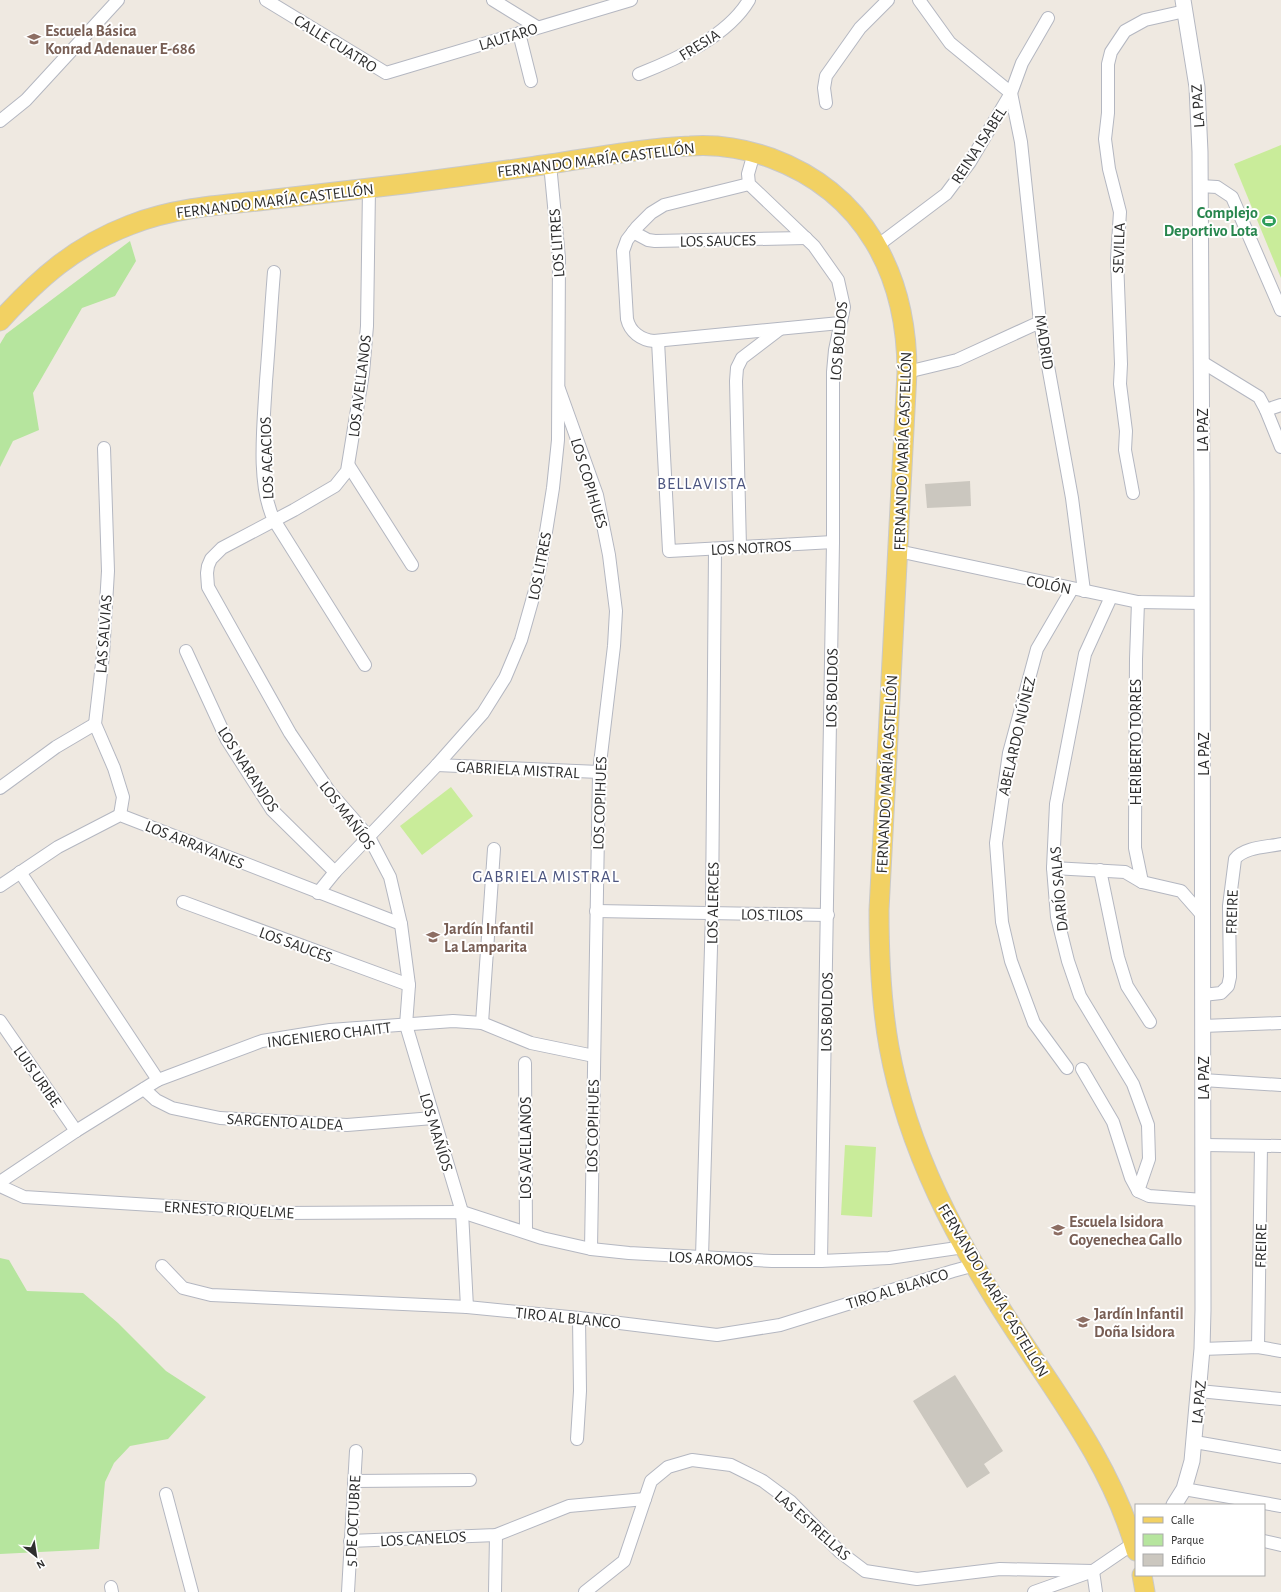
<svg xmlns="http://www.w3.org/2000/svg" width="1281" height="1592" font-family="'Alegreya Sans',sans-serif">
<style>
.green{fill:#b6e59e}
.pitch{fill:#c9ec9a}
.building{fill:#cbc7bf}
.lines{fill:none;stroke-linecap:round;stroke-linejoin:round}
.minor-casing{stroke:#b4b7c1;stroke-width:14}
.tertiary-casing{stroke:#b4b7c1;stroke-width:17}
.primary-casing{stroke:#c9c9c9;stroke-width:21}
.minor{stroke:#fff;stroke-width:12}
.tertiary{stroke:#fff;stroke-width:15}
.primary{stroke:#f2d163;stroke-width:19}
.labels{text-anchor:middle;stroke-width:4;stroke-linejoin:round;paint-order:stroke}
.education-label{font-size:16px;font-weight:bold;fill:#785e54;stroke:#fff;text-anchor:start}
.street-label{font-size:16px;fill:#2e2e2e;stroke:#fff}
.leisure-label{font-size:16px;font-weight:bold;fill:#27864d;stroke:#fff;text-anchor:end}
.neighbourhood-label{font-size:17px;letter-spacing:1px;fill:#4d5680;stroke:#fff}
</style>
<rect width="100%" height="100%" fill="#efe9e1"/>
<!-- green -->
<g class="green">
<polygon points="130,241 136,261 115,296 82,308 33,393 39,430 13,441 0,467 0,344 6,334"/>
<polygon points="0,1258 9,1260 27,1291 83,1293 118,1323 166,1371 206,1397 168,1439 130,1446 114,1463 105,1482 99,1549 0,1554"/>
</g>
<!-- pitch -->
<g class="pitch">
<polygon points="1281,145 1281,278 1234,164"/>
<polygon points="451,787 473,816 422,855 400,826"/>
<polygon points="845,1145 876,1147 872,1217 841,1215"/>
</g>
<!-- building -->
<g class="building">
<polygon points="970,481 971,506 927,508 925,484"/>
<polygon points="955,1375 1003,1451 984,1464 990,1473 967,1488 913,1401"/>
</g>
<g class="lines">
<!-- minor casing -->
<g class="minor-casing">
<g id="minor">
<polyline points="266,0 386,73 631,0"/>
<polyline points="493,0 537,27"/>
<polyline points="919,0 950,43 1011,93"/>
<polyline points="519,33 531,81"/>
<path d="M 639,74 C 677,59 728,36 749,0"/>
<polyline points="1011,93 1021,142 1040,322 1072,498 1084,591"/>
<polyline points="826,103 824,88 826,76 860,28 888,0"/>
<polyline points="0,121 26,100 118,0"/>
<polyline points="754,153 748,174 749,184 814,246 838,280 844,307 835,350 833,372 833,542 821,1261"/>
<path d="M 749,184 L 664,205 L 651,213 L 637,227 L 627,240 L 623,251 L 627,319 C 630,332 641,340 654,341 L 840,323"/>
<polyline points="1200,186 1217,187 1232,197 1281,310"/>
<polyline points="369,188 367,326 363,373 347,471 335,486 294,510 222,548 211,559 208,566 207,573 208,587 290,733 329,791 369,837 390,877 401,924 409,985 406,1025 462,1212 467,1307"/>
<polyline points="633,232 648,240 655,241 806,238"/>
<polyline points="877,246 946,194 970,162 1011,93 1022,63 1048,18"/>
<path d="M 274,272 C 271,308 269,345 266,381 C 264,422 256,483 274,520 L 365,665"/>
<polyline points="658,341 669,551 833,542"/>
<polyline points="1202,362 1259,397 1266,410 1281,447"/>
<polyline points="907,372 957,360 1040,322"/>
<polyline points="559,389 597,495 609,555 616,611 614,646 599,772 591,1249"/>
<polyline points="1266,410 1281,405"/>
<polyline points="104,448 108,571 103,655 95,724 114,768 123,797 120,815"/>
<polyline points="349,466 412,565"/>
<polyline points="1133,493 1125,450 1126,431 1120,384 1121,364 1117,259 1120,212 1109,169 1105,139 1108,113 1108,64 1111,52 1125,31 1145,20 1185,11"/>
<polyline points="740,548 736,381 737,368 742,358 780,329"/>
<polyline points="898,551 1138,602 1203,603"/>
<polyline points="1111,597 1085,654 1056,804 1053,868 1057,917 1068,961 1080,996 1133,1084 1148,1125 1149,1159 1138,1191"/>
<polyline points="1138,602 1136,659 1135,834 1135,848 1142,882"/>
<polyline points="186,651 227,740 272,810 335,872"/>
<polyline points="437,765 599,772"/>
<polyline points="0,788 56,747 95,724"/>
<polyline points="1053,868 1125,872 1142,882 1181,891 1203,916"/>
<polyline points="1100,870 1118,957 1127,986 1150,1022"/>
<polyline points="20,872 158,1080"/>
<polyline points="0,886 58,847 120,815 401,924"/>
<polyline points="318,893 335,872 437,765 483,713 505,678 521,640 536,587 542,557 553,488 558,440 559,258 550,164"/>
<polyline points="183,902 409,985"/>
<polyline points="596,911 828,915"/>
<path d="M 1203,995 L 1221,993 L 1228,986 L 1230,977 L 1229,906 L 1235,859 C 1244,847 1267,847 1281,844"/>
<polyline points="0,1021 76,1131"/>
<polyline points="482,1023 494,849"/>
<polyline points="1203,1026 1281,1023"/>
<polyline points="525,1063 526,1232"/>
<polyline points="1067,1068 1034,1023 1011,961 1002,922 996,843 1009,753 1037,649 1072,589"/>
<polyline points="1082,1069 1113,1122 1131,1178 1138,1191 1149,1196 1203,1200"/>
<polyline points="1203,1080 1281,1085"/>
<polyline points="144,1089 156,1100 172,1108 220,1118 347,1125 433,1118"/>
<polyline points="1204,1145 1281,1146"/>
<polyline points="0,1182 76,1131 158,1080 262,1041 330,1030 453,1021 482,1023 531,1043 594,1056"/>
<polyline points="0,1186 24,1197 281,1213 462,1212 542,1238 591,1249 629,1253 772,1261 821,1261 889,1258 964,1247"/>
<polyline points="702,1257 712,913 715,549"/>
<polyline points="162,1266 183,1288 211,1295 467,1307 579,1318 717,1335 780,1325 953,1271 975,1265"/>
<polyline points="1258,1347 1261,1146"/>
<polyline points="1202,1349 1258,1347 1281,1351"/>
<polyline points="1199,1391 1281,1399"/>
<polyline points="577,1439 580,1391 579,1318"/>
<polyline points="1195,1442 1281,1457"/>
<polyline points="354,1481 470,1480"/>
<polyline points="1184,1489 1281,1506"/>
<polyline points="166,1494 192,1592"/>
<polyline points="350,1541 496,1535 569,1506 645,1499"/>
<polyline points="1264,1541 1281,1545"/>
<polyline points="111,1587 112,1592"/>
<polyline points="348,1592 356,1451"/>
<polyline points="495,1592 496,1535"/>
<polyline points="585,1592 624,1561 651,1481 668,1467 692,1460 731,1465 763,1481 790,1501 840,1552 865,1571 917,1579 1000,1569 1093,1571 1096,1592"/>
<polyline points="1034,1592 1093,1571 1134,1543"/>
</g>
</g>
<!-- tertiary casing -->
<g class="tertiary-casing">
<polyline id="tertiary" points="1174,1505 1184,1489 1192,1461 1202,1349 1203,1310 1202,491 1200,152 1197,87 1183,0"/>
</g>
<!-- primary casing -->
<g class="primary-casing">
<g id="primary">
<path d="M 0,321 C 39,278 75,246 130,225 C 170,209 215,205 258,201 C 307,195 355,190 404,184 C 453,178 501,171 550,164 C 597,157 643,148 690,146 C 717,144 746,149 771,158 C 865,193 907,275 907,372 L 879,910 C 879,955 881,1002 889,1047 C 908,1151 957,1242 1014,1329 C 1061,1400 1113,1469 1136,1551"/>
<polyline points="1142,1575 1145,1592"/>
</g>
</g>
<!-- minor -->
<use href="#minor" class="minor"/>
<!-- tertiary -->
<use href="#tertiary" class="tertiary"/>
<!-- primary -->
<use href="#primary" class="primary"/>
</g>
<!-- icons -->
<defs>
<g id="school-bare" transform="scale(1.08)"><path d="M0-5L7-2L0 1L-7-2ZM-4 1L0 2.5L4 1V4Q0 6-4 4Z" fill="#8d6e63" stroke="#fff" stroke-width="2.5" paint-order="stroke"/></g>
<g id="stadium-bare" transform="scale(1.08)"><path d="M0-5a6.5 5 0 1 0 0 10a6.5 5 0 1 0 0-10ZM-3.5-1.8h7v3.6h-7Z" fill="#2e9e5b" stroke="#fff" stroke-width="2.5" paint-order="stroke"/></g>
</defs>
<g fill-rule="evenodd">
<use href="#school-bare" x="34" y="39"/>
<use href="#stadium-bare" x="1269" y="221"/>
<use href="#school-bare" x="433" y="937"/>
<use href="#school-bare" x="1058" y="1230"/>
<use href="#school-bare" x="1083" y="1322"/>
</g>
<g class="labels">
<!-- education labels -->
<g class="education-label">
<text x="45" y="36">Escuela Básica<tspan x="45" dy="18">Konrad Adenauer E-686</tspan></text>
<text x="444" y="934">Jardín Infantil<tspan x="444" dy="18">La Lamparita</tspan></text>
<text x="1069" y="1227">Escuela Isidora<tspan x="1069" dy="18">Goyenechea Gallo</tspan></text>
<text x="1094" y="1319">Jardín Infantil<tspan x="1094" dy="18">Doña Isidora</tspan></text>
</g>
<!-- street labels -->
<g class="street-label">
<text transform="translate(508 36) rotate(-17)" y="6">LAUTARO</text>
<text transform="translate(336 43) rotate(32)" y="6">CALLE CUATRO</text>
<text transform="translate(699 44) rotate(-32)" y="6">FRESIA</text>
<text transform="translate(1197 106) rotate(-94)" y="6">LA PAZ</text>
<text transform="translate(978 145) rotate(-57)" y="6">REINA ISABEL</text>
<text transform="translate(596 159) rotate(-7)" y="6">FERNANDO MARÍA CASTELLÓN</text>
<text transform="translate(275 200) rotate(-7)" y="6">FERNANDO MARÍA CASTELLÓN</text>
<text transform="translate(718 240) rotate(-1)" y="6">LOS SAUCES</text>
<text transform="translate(556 243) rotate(-94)" y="6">LOS LITRES</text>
<text transform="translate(1118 248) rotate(-88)" y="6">SEVILLA</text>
<text transform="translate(838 341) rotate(-85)" y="6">LOS BOLDOS</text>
<text transform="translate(1045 342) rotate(81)" y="6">MADRID</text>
<text transform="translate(359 386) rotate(-83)" y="6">LOS AVELLANOS</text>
<text transform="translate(1202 430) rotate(-90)" y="6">LA PAZ</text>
<text transform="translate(902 451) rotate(-88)" y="6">FERNANDO MARÍA CASTELLÓN</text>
<text transform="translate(266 458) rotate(-92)" y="6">LOS ACACIOS</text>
<text transform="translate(590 483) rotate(73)" y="6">LOS COPIHUES</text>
<text transform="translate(751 547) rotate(-3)" y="6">LOS NOTROS</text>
<text transform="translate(539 566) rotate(-79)" y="6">LOS LITRES</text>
<text transform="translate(1049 584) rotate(11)" y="6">COLÓN</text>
<text transform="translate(103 634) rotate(-86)" y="6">LAS SALVIAS</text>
<text transform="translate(831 688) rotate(-89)" y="6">LOS BOLDOS</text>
<text transform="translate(1016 736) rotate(-77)" y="6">ABELARDO NÚÑEZ</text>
<text transform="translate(1135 742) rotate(-90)" y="6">HERIBERTO TORRES</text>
<text transform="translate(1203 754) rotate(-90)" y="6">LA PAZ</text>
<text transform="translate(249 769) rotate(57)" y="6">LOS NARANJOS</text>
<text transform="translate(518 769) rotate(3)" y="6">GABRIELA MISTRAL</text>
<text transform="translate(886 774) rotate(-87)" y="6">FERNANDO MARÍA CASTELLÓN</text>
<text transform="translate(599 803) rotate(-88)" y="6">LOS COPIHUES</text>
<text transform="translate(348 815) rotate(53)" y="6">LOS MAÑÍOS</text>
<text transform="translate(195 844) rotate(22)" y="6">LOS ARRAYANES</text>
<text transform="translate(1058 889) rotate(-95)" y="6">DARÍO SALAS</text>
<text transform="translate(712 903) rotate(-89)" y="6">LOS ALERCES</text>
<text transform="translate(1231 912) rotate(-88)" y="6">FREIRE</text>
<text transform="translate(772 914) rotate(1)" y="6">LOS TILOS</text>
<text transform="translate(296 944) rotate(20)" y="6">LOS SAUCES</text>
<text transform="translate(826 1012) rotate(-89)" y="6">LOS BOLDOS</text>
<text transform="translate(329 1034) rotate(-7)" y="6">INGENIERO CHAITT</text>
<text transform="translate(38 1076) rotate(55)" y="6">LUIS URIBE</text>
<text transform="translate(1203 1078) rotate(-90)" y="6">LA PAZ</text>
<text transform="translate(285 1121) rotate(3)" y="6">SARGENTO ALDEA</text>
<text transform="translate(592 1126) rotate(-89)" y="6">LOS COPIHUES</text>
<text transform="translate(437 1132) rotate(73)" y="6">LOS MAÑÍOS</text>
<text transform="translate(525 1148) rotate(-90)" y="6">LOS AVELLANOS</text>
<text transform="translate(229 1209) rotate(3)" y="6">ERNESTO RIQUELME</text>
<text transform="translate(1260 1246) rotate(-89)" y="6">FREIRE</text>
<text transform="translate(711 1258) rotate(3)" y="6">LOS AROMOS</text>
<text transform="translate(897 1288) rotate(-17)" y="6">TIRO AL BLANCO</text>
<text transform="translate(994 1290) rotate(59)" y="6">FERNANDO MARÍA CASTELLÓN</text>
<text transform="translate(568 1317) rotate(6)" y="6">TIRO AL BLANCO</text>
<text transform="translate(1198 1402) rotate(-85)" y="6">LA PAZ</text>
<text transform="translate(352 1521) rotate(-87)" y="6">5 DE OCTUBRE</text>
<text transform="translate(813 1525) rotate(42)" y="6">LAS ESTRELLAS</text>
<text transform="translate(423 1538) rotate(-3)" y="6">LOS CANELOS</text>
</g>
<!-- leisure labels -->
<g class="leisure-label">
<text x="1258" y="218">Complejo<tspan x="1258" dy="18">Deportivo Lota</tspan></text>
</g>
<!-- neighbourhood labels -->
<g class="neighbourhood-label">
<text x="702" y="489">BELLAVISTA</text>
<text x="546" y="882">GABRIELA MISTRAL</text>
</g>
</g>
<!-- legend -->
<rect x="1135" y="1504" width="130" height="72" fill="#ffffff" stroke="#ababab"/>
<rect x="1143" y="1517" width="20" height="6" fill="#f2d163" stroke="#ababab"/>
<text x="1171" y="1524" font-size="12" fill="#2e2e2e">Calle</text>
<rect x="1143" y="1534" width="20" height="12" fill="#b6e59e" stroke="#ababab"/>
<text x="1171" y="1544" font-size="12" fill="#2e2e2e">Parque</text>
<rect x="1143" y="1554" width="20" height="12" fill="#cbc7bf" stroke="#ababab"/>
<text x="1171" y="1564" font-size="12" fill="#2e2e2e">Edificio</text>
<!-- north arrow -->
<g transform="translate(36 1556) rotate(150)" stroke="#ffffff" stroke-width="3" paint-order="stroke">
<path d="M0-3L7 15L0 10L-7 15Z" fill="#2e2e2e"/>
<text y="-6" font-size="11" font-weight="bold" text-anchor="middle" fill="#2e2e2e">N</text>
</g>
</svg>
